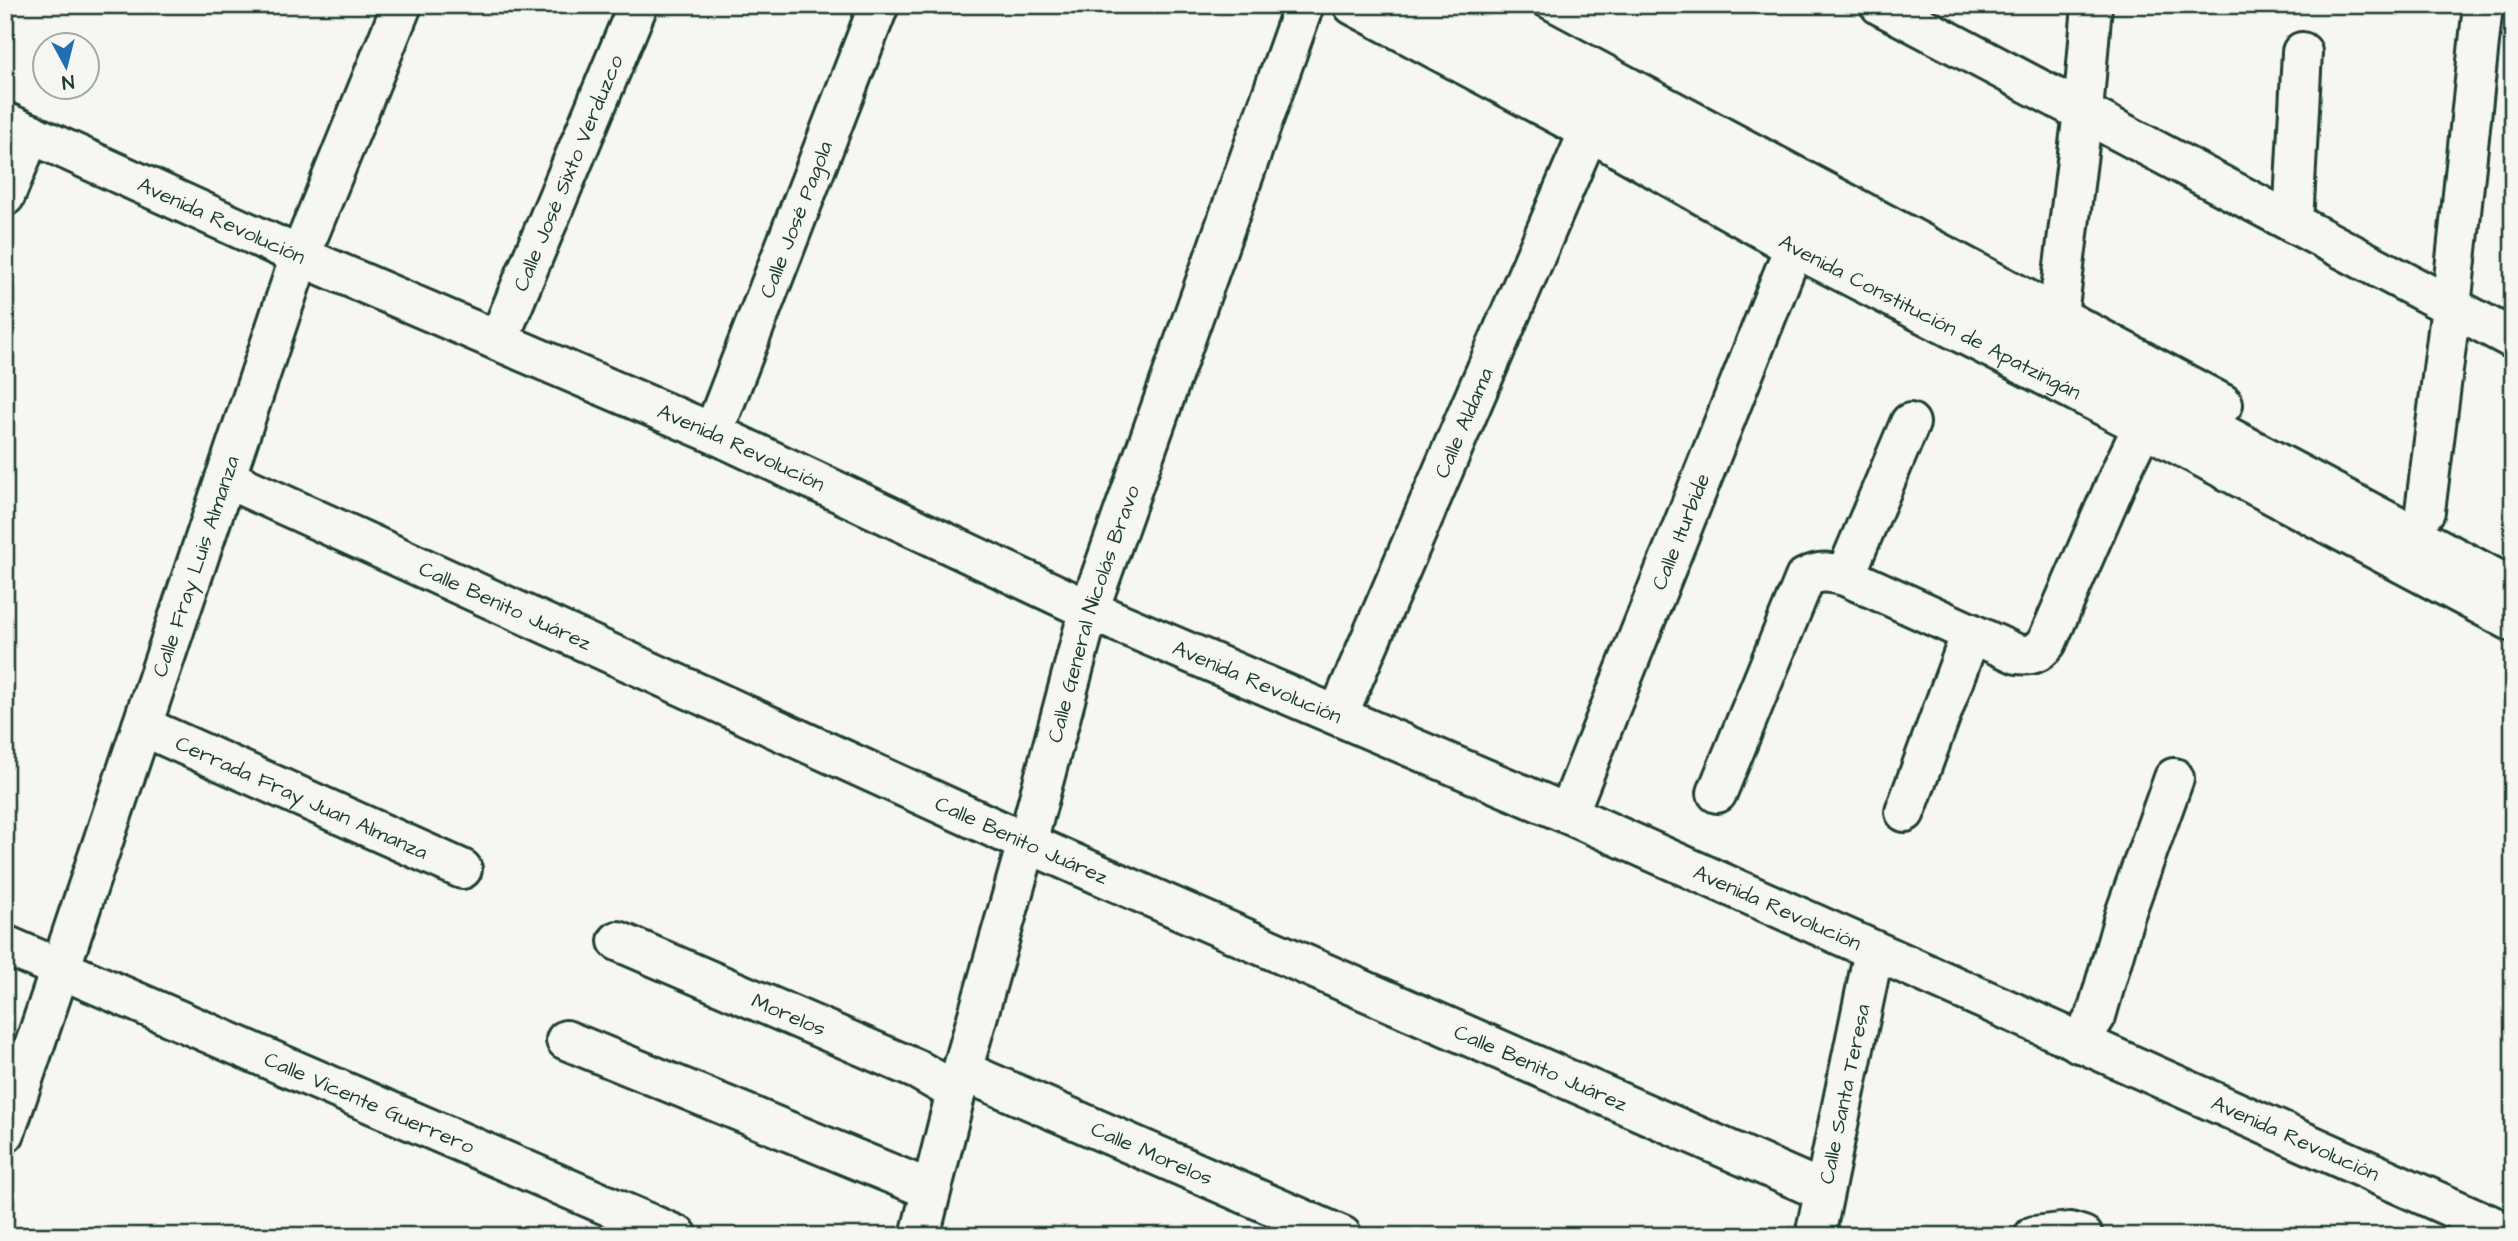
<svg xmlns="http://www.w3.org/2000/svg" width="2518" height="1241" font-family="'Architects Daughter',sans-serif">
<style>
.lines{fill:none;stroke-linecap:round;stroke-linejoin:round}
.minor-casing{stroke:#1f3d34;stroke-width:44}
.minor{stroke:#f6f6f2;stroke-width:38}
.labels{text-anchor:middle;stroke-width:5;stroke-linejoin:round;paint-order:stroke}
.street-label{font-size:21px;fill:#1f3d34;stroke:#f6f6f2}
</style>
<rect width="100%" height="100%" fill="#f6f6f2"/>
<filter id="ink" filterUnits="userSpaceOnUse"><feTurbulence type="fractalNoise" baseFrequency=".0143" numOctaves="2"/><feDisplacementMap in="SourceGraphic" scale="14" xChannelSelector="R" yChannelSelector="G"/><feConvolveMatrix kernelMatrix="1 2 1 2 8 2 1 2 1" color-interpolation-filters="sRGB"/></filter>
<g filter="url(#ink)">
<g class="lines">
<!-- minor casing -->
<g class="minor-casing">
<g id="minor">
<path id="s1" d="M 1353,5 L 1589,131 L 1794,247 L 2143,426 L 2513,622"/>
<polyline points="1415,5 2513,588"/>
<polyline points="1474,5 2223,404"/>
<polyline points="1880,5 2513,339"/>
<path id="s2" d="M 5,122 L 300,256 L 713,433 L 1089,610 L 1568,814 L 2513,1235"/>
<polyline points="5,196 31,133"/>
<polyline points="2293,223 2302,52"/>
<polyline points="2058,315 2083,112 2092,5"/>
<path id="s3" d="M 498,341 L 638,5"/>
<path id="s4" d="M 713,433 L 879,5"/>
<path id="s5" d="M 225,478 L 1027,843 L 1823,1191"/>
<polyline points="2425,511 2451,307 2483,5"/>
<polyline points="1845,576 1910,423"/>
<path id="s6" d="M 1338,715 L 1589,131"/>
<path id="s7" d="M 142,726 L 462,869"/>
<path d="M 1717,793 L 1805,578 C 1820,570 1829,572 1845,576 L 2017,654 C 2031,656 2038,654 2047,642 L 2123,467 L 2143,426"/>
<polyline points="1905,812 1971,633"/>
<path id="s8" d="M 1568,814 L 1794,247"/>
<path id="s9" d="M 618,941 L 918,1070 L 956,1092"/>
<path id="s10" d="M 5,945 L 678,1236"/>
<polyline points="566,1040 931,1190"/>
<polyline points="2079,1043 2096,1016 2125,914 2174,778"/>
<path id="s11" d="M 963,1071 L 1342,1236"/>
<path id="s12" d="M 5,1133 L 300,256 L 402,5"/>
<path id="s13" d="M 920,1236 L 956,1092 L 1027,843 L 1089,610 L 1304,5"/>
<path id="s14" d="M 1815,1236 L 1874,951"/>
<polyline points="2034,1236 2070,1232 2083,1236"/>
</g>
</g>
<!-- minor -->
<use href="#minor" class="minor"/>
</g>
</g>
<g class="labels">
<!-- street labels -->
<g class="street-label">
<text dy="7" stroke="none"><textPath href="#s3" startOffset="182">Calle José Sixto Verduzco</textPath></text>
<text dy="7" stroke="none"><textPath href="#s4" startOffset="229">Calle José Pagola</textPath></text>
<text dy="7" stroke="none"><textPath href="#s2" startOffset="238">Avenida Revolución</textPath></text>
<text dy="7" stroke="none"><textPath href="#s1" startOffset="656">Avenida Constitución de Apatzingán</textPath></text>
<text dy="7" stroke="none"><textPath href="#s6" startOffset="318">Calle Aldama</textPath></text>
<text dy="7" stroke="none"><textPath href="#s2" startOffset="805">Avenida Revolución</textPath></text>
<text dy="7" stroke="none"><textPath href="#s8" startOffset="304">Calle Iturbide</textPath></text>
<text dy="7" stroke="none"><textPath href="#s12" startOffset="598">Calle Fray Luis Almanza</textPath></text>
<text dy="7" stroke="none"><textPath href="#s5" startOffset="308">Calle Benito Juárez</textPath></text>
<text dy="7" stroke="none"><textPath href="#s13" startOffset="646">Calle General Nicolás Bravo</textPath></text>
<text dy="7" stroke="none"><textPath href="#s2" startOffset="1372">Avenida Revolución</textPath></text>
<text dy="7" stroke="none"><textPath href="#s7" startOffset="175">Cerrada Fray Juan Almanza</textPath></text>
<text dy="7" stroke="none"><textPath href="#s5" startOffset="875">Calle Benito Juárez</textPath></text>
<text dy="7" stroke="none"><textPath href="#s2" startOffset="1939">Avenida Revolución</textPath></text>
<text dy="7" stroke="none"><textPath href="#s9" startOffset="186">Morelos</textPath></text>
<text dy="7" stroke="none"><textPath href="#s5" startOffset="1442">Calle Benito Juárez</textPath></text>
<text dy="7" stroke="none"><textPath href="#s14" startOffset="145">Calle Santa Teresa</textPath></text>
<text dy="7" stroke="none"><textPath href="#s10" startOffset="397">Calle Vicente Guerrero</textPath></text>
<text dy="7" stroke="none"><textPath href="#s2" startOffset="2506">Avenida Revolución</textPath></text>
<text dy="7" stroke="none"><textPath href="#s11" startOffset="206">Calle Morelos</textPath></text>
</g>
</g>
<!-- margin -->
<rect width="2518" height="1241" fill="none" stroke="#f6f6f2" stroke-width="28"/>
<rect x="14" y="14" width="2490" height="1213" fill="none" stroke="#1f3d34" stroke-width="2.5" filter="url(#ink)"/>
<!-- north arrow -->
<g transform="translate(66 66) rotate(173)"><circle r="33" fill="#f6f6f2" stroke="#a0aca6" stroke-width="2"/>
<path d="M0-5L12 26L0 18L-12 26Z" fill="#1f6fb2"/>
<text y="-10" font-size="19" font-weight="bold" text-anchor="middle" fill="#1f3d34">N</text>
</g>
</svg>
